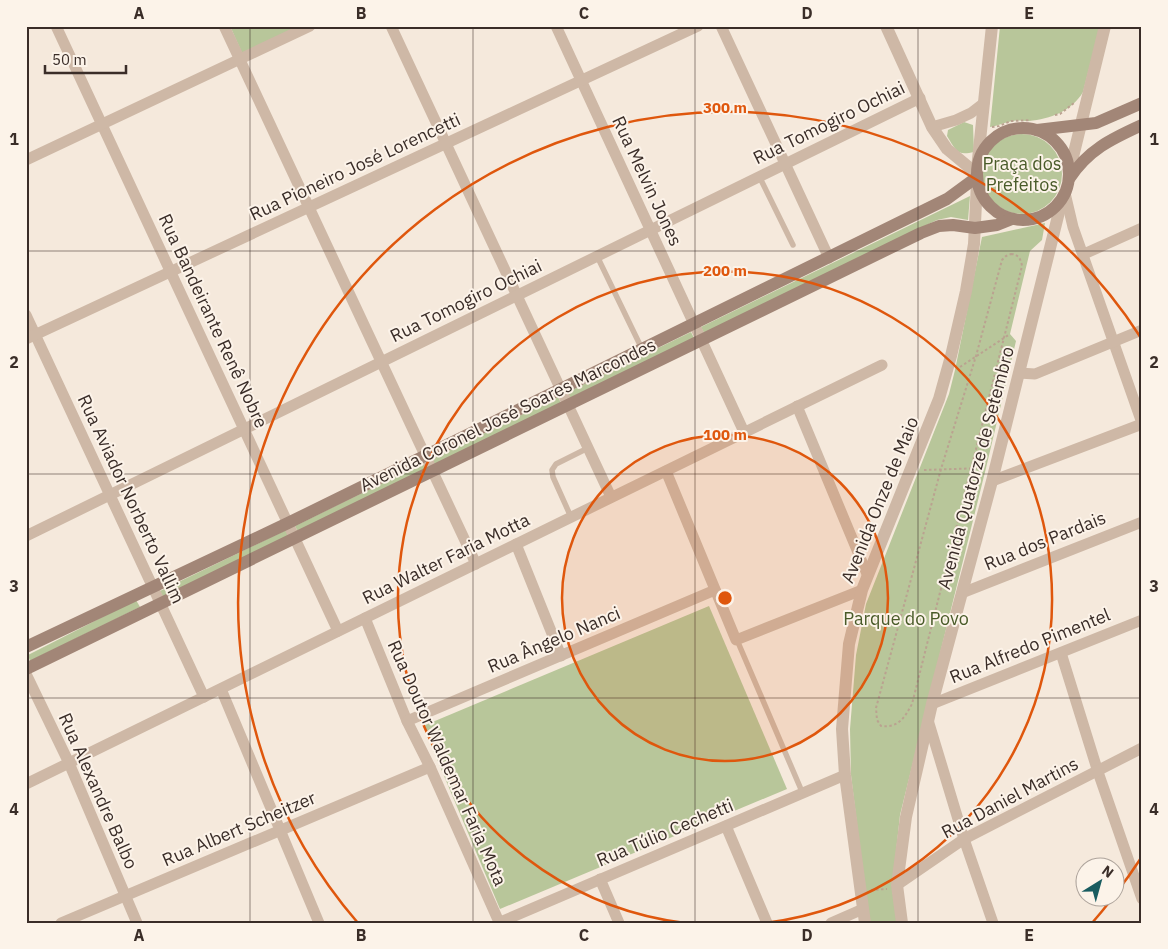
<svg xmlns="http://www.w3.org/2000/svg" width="1168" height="949" font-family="'IBM Plex Sans',sans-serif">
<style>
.green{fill:#b8c69a}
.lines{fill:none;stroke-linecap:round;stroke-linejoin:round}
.path{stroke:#baa290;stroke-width:2;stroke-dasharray:2.5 2.5;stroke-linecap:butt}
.service{stroke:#ceb8a6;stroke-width:5.5}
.minor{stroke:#ceb8a6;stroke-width:11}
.tertiary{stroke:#ceb8a6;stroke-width:12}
.secondary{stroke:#a28677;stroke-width:12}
.grid{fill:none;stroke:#3a2d28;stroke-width:1;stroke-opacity:0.55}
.ring{fill:none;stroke:#df570d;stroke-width:2.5}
.labels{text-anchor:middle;stroke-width:4;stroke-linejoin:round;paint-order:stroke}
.street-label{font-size:18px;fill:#3a2d28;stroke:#fcf3e9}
.park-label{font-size:18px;fill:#495b29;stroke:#fcf3e9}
.centre{fill:#df570d;stroke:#fcf3e9;stroke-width:2.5}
.ring-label{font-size:15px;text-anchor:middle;font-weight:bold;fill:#df570d;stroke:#fcf3e9;stroke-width:4;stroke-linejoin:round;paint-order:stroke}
.neatline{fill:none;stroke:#3a2d28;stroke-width:2}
.grid-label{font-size:16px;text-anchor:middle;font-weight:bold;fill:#3a2d28}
</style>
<rect width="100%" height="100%" fill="#f5e9dc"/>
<!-- green -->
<g class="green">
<polygon points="230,26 300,26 242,53"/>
<path d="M 1000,26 L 1100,26 L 1083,92 C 1072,111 1050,119 1029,121 C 1024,121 1018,120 1013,121 C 1005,122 998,126 990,127 Z"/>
<path d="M 964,122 L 973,125 L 974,152 C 956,156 956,150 947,136 L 948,130 Z"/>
<circle cx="1022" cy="174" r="40"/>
<polygon points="970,196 968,220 951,217 937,220 704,333 701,327"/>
<polygon points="1045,223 1042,240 1030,251 1010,334 1016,341 986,468 900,815 892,889 898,923 869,923 851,775 850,729 856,655 866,604 949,394 955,370 982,237"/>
<polygon points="691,332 694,338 570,398 568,392"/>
<polygon points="558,397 561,403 435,465 432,459"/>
<polygon points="423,463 426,469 298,532 295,526"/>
<polygon points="286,530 289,536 163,598 160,591"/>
<polygon points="136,600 140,607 30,661 28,655"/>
<polygon points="709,606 787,789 500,909 423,726"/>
</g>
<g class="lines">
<!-- path -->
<g class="path">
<polyline points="1055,115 1060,114 1074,103"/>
<polyline points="992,127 999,126 1011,121 1031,120"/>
<path d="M 1011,254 C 1018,254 1021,259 1022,266 L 912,704 C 905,717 899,728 881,726 L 877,720 L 876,708 L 941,469 L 976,356 L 1002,260 L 1006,256 Z"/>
<polyline points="960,367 1010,334"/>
<polyline points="924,470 984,468"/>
<polyline points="871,890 887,889"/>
</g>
<!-- service -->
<g class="service">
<polyline points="760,178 793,245"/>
<polyline points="597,256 642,349"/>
<polyline points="571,517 553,477 552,470 556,464 588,448"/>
<polyline points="737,640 803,794"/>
</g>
<!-- minor -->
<g class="minor">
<polyline points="56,26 338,631"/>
<polyline points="224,26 476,564"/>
<polyline points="391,26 611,497"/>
<polyline points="556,26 744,432"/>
<polyline points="721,26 829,258"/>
<polyline points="932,127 956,120 971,113 984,103"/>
<polyline points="26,160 310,26"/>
<polyline points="1065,193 1073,227 1142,423"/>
<polyline points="1084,254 1142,228"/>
<polyline points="26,315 204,697"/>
<polyline points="26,339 698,26"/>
<polyline points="1019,373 1035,374 1142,330"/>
<polyline points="797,406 867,574"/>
<polyline points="666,471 736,640 862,590"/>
<polyline points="992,481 1142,424"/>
<polyline points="26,536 920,98"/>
<polyline points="516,544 561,656"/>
<polyline points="962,593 1142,522"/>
<polyline points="365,618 407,721 430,767 499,922"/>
<polyline points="1061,653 1098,772 1142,899"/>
<polyline points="26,674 69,763 137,923"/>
<polyline points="221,689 319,923"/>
<polyline points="932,704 1142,620"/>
<polyline points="928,720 964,839 993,923"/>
<polyline points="407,721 715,590"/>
<polyline points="26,784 882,365"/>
<polyline points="726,826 767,923"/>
<polyline points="600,879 619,923"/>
<polyline points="897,885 964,839 1142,748"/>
<polyline points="61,923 430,767"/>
<polyline points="498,923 845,775"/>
<polyline points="831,923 863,909"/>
</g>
<!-- tertiary -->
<g class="tertiary">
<polyline points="886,26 932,127 947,149 977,174"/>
<polyline points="977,169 992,26"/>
<polyline points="1070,169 1105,26"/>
<polyline points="865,923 845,775 842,729 849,644 862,590 939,399 951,356 966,291 974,244 977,182"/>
<polyline points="902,923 897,885 906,817 932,704 992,481 1062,200"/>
</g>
<!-- secondary -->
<g class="secondary">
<circle cx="1023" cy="174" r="46"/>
<polyline points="1037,130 1096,123 1142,103"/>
<path d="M 1069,179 C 1088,150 1111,139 1142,125"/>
<polyline points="26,647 288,523 947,199 977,177"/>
<polyline points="26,669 921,233 939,226 953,225 975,228 997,225 1012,219"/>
</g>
</g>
<!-- grid -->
<path class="grid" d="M 250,26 L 250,923M 473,26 L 473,923M 695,26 L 695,923M 918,26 L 918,923M 26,251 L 1142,251M 26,474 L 1142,474M 26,698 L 1142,698"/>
<!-- distance rings -->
<circle cx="725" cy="598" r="163" fill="#df570d" fill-opacity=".12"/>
<g class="ring">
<circle cx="725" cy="598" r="163"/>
<path d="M685 923A327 327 0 1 1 765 923"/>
<path d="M1141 858A490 490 0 0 1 1116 893M1111 900A490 490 0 0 1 1092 923M358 923A490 490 0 1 1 1141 338"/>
</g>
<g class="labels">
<!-- street labels -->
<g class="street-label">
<text transform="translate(829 123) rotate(-26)" y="6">Rua Tomogiro Ochiai</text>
<text transform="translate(355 167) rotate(-25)" y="6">Rua Pioneiro José Lorencetti</text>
<text transform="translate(647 181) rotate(65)" y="6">Rua Melvin Jones</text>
<text transform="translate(466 301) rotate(-26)" y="6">Rua Tomogiro Ochiai</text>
<text transform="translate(213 321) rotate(65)" y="6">Rua Bandeirante Renê Nobre</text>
<text transform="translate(508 415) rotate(-26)" y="6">Avenida Coronel José Soares Marcondes</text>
<text transform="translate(976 468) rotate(-75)" y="6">Avenida Quatorze de Setembro</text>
<text transform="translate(131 499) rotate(65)" y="6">Rua Aviador Norberto Vallim</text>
<text transform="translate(880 500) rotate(-68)" y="6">Avenida Onze de Maio</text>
<text transform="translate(1045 541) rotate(-22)" y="6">Rua dos Pardais</text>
<text transform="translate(446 559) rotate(-26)" y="6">Rua Walter Faria Motta</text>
<text transform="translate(554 640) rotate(-23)" y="6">Rua Ângelo Nanci</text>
<text transform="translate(1030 646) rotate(-22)" y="6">Rua Alfredo Pimentel</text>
<text transform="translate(447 763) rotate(66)" y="6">Rua Doutor Waldemar Faria Mota</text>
<text transform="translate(98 791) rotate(66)" y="6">Rua Alexandre Balbo</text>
<text transform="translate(1010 798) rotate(-28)" y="6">Rua Daniel Martins</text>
<text transform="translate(239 829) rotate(-23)" y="6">Rua Albert Scheitzer</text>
<text transform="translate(665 833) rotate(-23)" y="6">Rua Túlio Cechetti</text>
</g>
<!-- park labels -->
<g class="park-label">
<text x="1022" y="170">Praça dos<tspan x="1022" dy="21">Prefeitos</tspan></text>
<text x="906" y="625">Parque do Povo</text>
</g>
</g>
<circle cx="725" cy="598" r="8" class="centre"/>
<g class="ring-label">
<text x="725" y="113">300 m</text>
<text x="725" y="276">200 m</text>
<text x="725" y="440">100 m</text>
</g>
<!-- border -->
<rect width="1168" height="949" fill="none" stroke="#fcf3e9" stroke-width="55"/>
<!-- north arrow -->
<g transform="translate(1100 882) rotate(37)"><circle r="24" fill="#fcf3e9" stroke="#aea49c"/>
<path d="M0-4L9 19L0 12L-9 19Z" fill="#195c60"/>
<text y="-8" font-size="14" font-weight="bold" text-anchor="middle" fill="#3a2d28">N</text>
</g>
<!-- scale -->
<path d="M45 65v8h81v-8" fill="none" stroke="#3a2d28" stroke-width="2.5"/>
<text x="52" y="65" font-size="15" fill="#3a2d28" stroke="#fcf3e9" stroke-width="4" paint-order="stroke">50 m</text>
<rect x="28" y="28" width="1112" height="894" class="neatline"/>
<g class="grid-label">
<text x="139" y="19">A</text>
<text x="361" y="19">B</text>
<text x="584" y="19">C</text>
<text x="807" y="19">D</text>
<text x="1029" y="19">E</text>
<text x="14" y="145">1</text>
<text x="1154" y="145">1</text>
<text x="14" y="368">2</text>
<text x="1154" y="368">2</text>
<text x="14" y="592">3</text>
<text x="1154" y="592">3</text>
<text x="14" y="815">4</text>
<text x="1154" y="815">4</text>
<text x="139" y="941">A</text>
<text x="361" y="941">B</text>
<text x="584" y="941">C</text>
<text x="807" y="941">D</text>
<text x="1029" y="941">E</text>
</g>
</svg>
